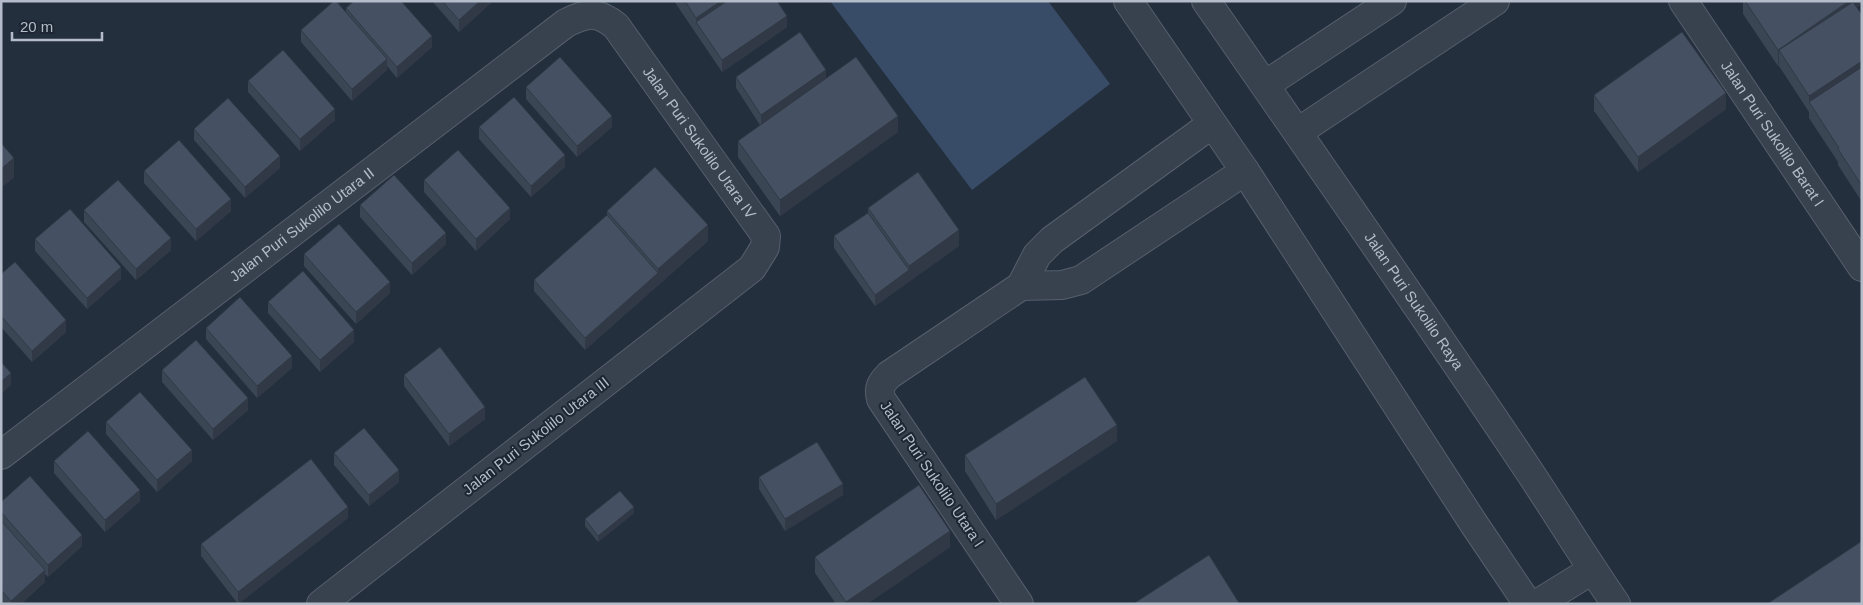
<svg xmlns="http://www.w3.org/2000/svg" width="1863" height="605" font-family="Helvetica,sans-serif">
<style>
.water{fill:#394c67}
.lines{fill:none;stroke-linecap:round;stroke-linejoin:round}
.minor-casing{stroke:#565f6c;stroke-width:30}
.minor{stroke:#38414e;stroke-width:28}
.wall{fill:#3b4654}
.shaded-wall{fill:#303945}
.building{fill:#455162;stroke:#303945}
.labels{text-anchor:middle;stroke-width:4;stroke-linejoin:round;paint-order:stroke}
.street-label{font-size:15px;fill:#b4bcc9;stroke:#1d2633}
</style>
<rect width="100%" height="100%" fill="#242f3e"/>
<!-- water -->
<polygon class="water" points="830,1 1048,1 1110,84 972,190"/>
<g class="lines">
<!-- minor casing -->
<g class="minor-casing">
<g id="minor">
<polyline points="1128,1 1245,171 1474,524 1528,604"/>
<path id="s1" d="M 1206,1 C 1314,156 1422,311 1527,468 C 1557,513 1585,559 1616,604"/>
<path id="s2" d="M 1683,1 L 1862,267"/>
<polyline points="1265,85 1392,1"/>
<polyline points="1212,124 1052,240 1037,255 1021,286 1062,285 1081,280 1245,171"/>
<polyline points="1298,132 1495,1"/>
<path id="s3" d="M 1,455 L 566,23 C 587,13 596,10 616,26 L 766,236 L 765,247 L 752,268 L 321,604"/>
<path d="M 1019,604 L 881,399 C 878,388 881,383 889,375 L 1021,286"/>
<polyline points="1537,604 1592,570"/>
</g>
</g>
<!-- minor -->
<use href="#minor" class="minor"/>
</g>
<!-- wall -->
<g class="wall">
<polygon points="432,1 493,1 459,32"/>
<polygon points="674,1 777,1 787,27 722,72"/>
<polygon points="1743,1 1862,1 1862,4 1857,7 1862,15 1862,202 1838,165 1838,162 1809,118 1809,112 1779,66 1779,65 1778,66 1743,14"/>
<polygon points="346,8 432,47 397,78 387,66 387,70 352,101 301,42 301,30 346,12"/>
<polygon points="736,77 826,79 898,132 780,216 738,157 738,141 760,125 736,88"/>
<polygon points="248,81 335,120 300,151 248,92"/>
<polygon points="526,87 612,127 577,157 526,99"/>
<polygon points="1594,95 1726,109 1638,172 1594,111"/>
<polygon points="479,127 565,167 531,197 479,139"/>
<polygon points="194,129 280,168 245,198 194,140"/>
<polygon points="144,171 231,211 196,241 144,183"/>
<polygon points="424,180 510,219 476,251 424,192"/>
<polygon points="360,205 446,244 412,275 360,217"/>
<polygon points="868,208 959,246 875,306 834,248 834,236 868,213"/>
<polygon points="84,210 171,250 136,280 84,222"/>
<polygon points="607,211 708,241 585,350 534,291 534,280 607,215"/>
<polygon points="35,239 121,279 87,309 35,251"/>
<polygon points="304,254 390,293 356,324 304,266"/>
<polygon points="1,274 66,332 32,362 1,327"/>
<polygon points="268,302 354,342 320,372 268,313"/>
<polygon points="206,328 292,368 257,398 206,339"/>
<polygon points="162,370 248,410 213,440 162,382"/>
<polygon points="404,375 485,419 449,446 404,386"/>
<polygon points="106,422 192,461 157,492 106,434"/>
<polygon points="1117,441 996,520 965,471 965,455"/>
<polygon points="334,453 399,482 369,506 334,465"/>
<polygon points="54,461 140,501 105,532 54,473"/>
<polygon points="759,477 843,495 785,531 759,489"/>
<polygon points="1,502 82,546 48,577 45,574 45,582 21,604 3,604 1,602"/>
<polygon points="634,513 598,542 585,526 585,519"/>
<polygon points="348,518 238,604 201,556 201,544"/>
<polygon points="950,547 867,604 836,604 815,573 815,557"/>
</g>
<!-- shaded-wall -->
<g class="shaded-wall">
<polygon points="480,1 493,1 459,32 459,20"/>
<polygon points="721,1 744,1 696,22 696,18"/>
<polygon points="1850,1 1850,17 1779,50 1779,65 1778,66 1778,50"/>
<polygon points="1851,1 1862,1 1862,4 1851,10"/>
<polygon points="787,16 787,27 722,72 722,60"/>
<polygon points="432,36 432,47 397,78 397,67"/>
<polygon points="387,59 387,70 352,101 352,89"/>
<polygon points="1862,61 1862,77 1809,102 1809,112 1809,96"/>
<polygon points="826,70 826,82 761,126 761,115"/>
<polygon points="1726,93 1726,109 1638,172 1638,157"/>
<polygon points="335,109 335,120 300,151 300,139"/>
<polygon points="612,116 612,127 577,157 577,146"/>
<polygon points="898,116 898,132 780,216 780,200"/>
<polygon points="565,155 565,167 531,197 531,186"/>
<polygon points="280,156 280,168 245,198 245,187"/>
<polygon points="14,158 14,178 1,188 1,169"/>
<polygon points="231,199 231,211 196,241 196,229"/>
<polygon points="510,208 510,219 476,251 476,239"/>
<polygon points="708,225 708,241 585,350 585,338 658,273 658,269"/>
<polygon points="959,230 959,246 875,306 875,295 909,270 909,266"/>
<polygon points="446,233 446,244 412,275 412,263"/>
<polygon points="171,238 171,250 136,280 136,269"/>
<polygon points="121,267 121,279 87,309 87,298"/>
<polygon points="390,282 390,293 356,324 356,312"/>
<polygon points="66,320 66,332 32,362 32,351"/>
<polygon points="354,330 354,342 320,372 320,360"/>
<polygon points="292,356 292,368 257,398 257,386"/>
<polygon points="11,373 11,385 1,394 1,382"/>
<polygon points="248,398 248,410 213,440 213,429"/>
<polygon points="485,407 485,419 449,446 449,434"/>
<polygon points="1117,425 1117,441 996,520 996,504"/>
<polygon points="192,450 192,461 157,492 157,480"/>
<polygon points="399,470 399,482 369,506 369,495"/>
<polygon points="843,484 843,495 785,531 785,519"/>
<polygon points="140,490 140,501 105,532 105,520"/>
<polygon points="348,507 348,518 238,604 238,592"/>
<polygon points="634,507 634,513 598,542 598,536"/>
<polygon points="950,531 950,547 867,604 846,604 846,602"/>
<polygon points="82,535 82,546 48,577 48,565"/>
<polygon points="45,570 45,582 21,604 11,604 11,601"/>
</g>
<!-- building -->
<g class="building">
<polygon points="334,1 336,1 387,59 352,89 301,30"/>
<polygon points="354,1 401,1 432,36 397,67 346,8"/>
<polygon points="442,1 480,1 459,20"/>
<polygon points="685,1 721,1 696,18"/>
<polygon points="727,1 777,1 787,16 722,60 696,22"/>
<polygon points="1745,1 1849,1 1778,50"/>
<polygon points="1853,2 1862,15 1862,61 1809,96 1779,50"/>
<polygon points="800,32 826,70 761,115 736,77"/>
<polygon points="1682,32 1726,93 1638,157 1594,95"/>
<polygon points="283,50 335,109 300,139 248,81"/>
<polygon points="560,57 612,116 577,146 526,87"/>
<polygon points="856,57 898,116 780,200 738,141"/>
<polygon points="1862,67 1862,186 1838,149 1839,148 1809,102"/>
<polygon points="514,97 565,155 531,186 479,127"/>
<polygon points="228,98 280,156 245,187 194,129"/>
<polygon points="179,140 231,199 196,229 144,171"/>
<polygon points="1,143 14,158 1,169"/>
<polygon points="458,150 510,208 476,239 424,180"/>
<polygon points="655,167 708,225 658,269 607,211"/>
<polygon points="918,172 959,230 909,266 868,208"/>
<polygon points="394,175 446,233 412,263 360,205"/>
<polygon points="118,180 171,238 136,269 84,210"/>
<polygon points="70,209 121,267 87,298 35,239"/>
<polygon points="868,213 909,270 875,295 834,236"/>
<polygon points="607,215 658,273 585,338 534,280"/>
<polygon points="339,224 390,282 356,312 304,254"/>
<polygon points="15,262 66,320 32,351 1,316 1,274"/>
<polygon points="303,271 354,330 320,360 268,302"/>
<polygon points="240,297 292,356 257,386 206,328"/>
<polygon points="196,340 248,398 213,429 162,370"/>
<polygon points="440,347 485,407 449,434 404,375"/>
<polygon points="1,362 11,373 1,382"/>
<polygon points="1085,377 1117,425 996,504 965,455"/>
<polygon points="140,392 192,450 157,480 106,422"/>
<polygon points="364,428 399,470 369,495 334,453"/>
<polygon points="88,431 140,490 105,520 54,461"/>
<polygon points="817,442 843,484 785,519 759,477"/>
<polygon points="311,459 348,507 238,592 201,544"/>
<polygon points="30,476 82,535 48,565 1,512 1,502"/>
<polygon points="919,485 950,531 846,602 815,557"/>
<polygon points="620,491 634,507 598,536 585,519"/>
<polygon points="1,521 45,570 11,601 1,590"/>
<polygon points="1862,541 1862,604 1767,604"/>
<polygon points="1209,555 1239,603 1238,604 1133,604"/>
</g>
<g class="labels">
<!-- street labels -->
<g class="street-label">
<text dy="5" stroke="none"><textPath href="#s2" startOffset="160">Jalan Puri Sukolilo Barat I</textPath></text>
<text dy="5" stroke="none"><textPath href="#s3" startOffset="909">Jalan Puri Sukolilo Utara IV</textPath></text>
<text dy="5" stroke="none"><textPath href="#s3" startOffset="379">Jalan Puri Sukolilo Utara II</textPath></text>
<text dy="5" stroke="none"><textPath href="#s1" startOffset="365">Jalan Puri Sukolilo Raya</textPath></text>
<text transform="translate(536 436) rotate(-38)" y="5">Jalan Puri Sukolilo Utara III</text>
<text transform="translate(932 474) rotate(56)" y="5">Jalan Puri Sukolilo Utara I</text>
</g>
</g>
<!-- border -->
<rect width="1863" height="605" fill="none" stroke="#b4bcc9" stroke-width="5"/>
<!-- scale -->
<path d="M12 32v8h90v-8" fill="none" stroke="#b4bcc9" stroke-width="2.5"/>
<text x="20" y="32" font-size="15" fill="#b4bcc9" stroke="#1d2633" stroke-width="4" paint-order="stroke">20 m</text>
</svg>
